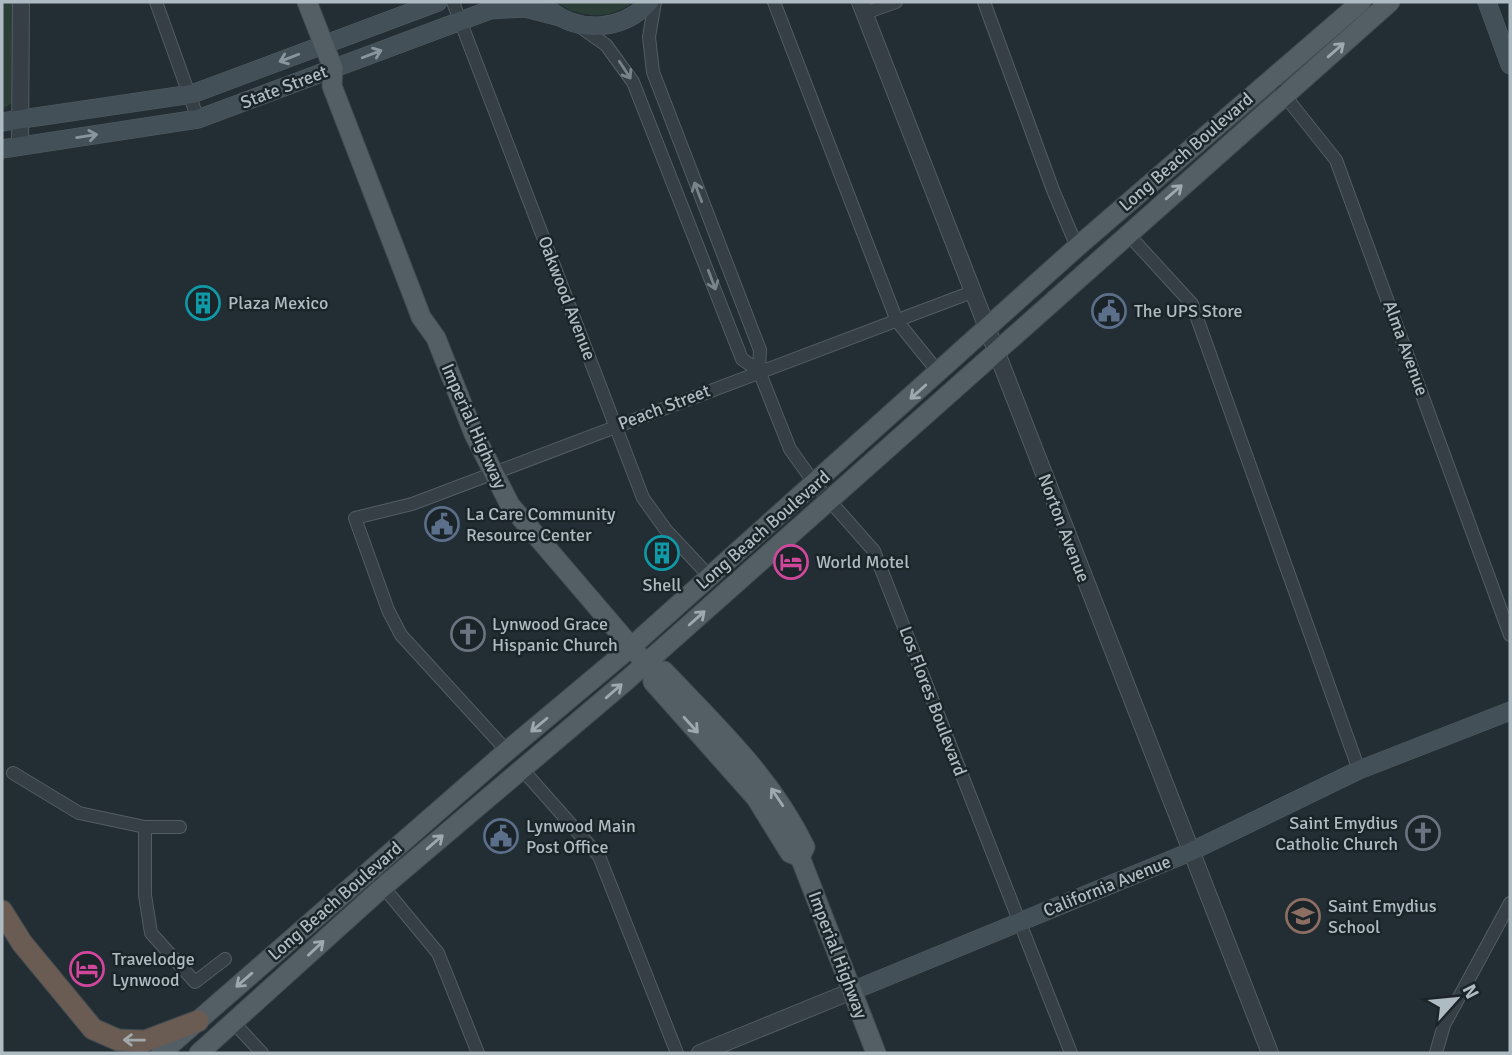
<svg xmlns="http://www.w3.org/2000/svg" width="1512" height="1055" font-family="Signika,sans-serif">
<style>
.green{fill:#2b3e38}
.lines{fill:none;stroke-linecap:round;stroke-linejoin:round}
.minor-casing{stroke:#525d63;stroke-width:14}
.tertiary-casing{stroke:#525d63;stroke-width:18}
.secondary-casing{stroke:#525d63;stroke-width:19}
.primary-casing{stroke:#414b52;stroke-width:21}
.motorway-casing{stroke:#3f4a50;stroke-width:23}
.minor{stroke:#353f45;stroke-width:12}
.tertiary{stroke:#353f45;stroke-width:16}
.secondary{stroke:#435057;stroke-width:18}
.primary{stroke:#535f65;stroke-width:19}
.motorway{stroke:#6a5c53;stroke-width:21}
.oneway{stroke:#9da9af}
.oneway2{stroke:#89969d}
.oneway3{stroke:#78838a}
.oneway4{stroke:#a1a8ac}
.labels{text-anchor:middle;stroke-width:5;stroke-linejoin:round;paint-order:stroke}
.street-label{font-size:18px;fill:#afbbc2;stroke:#1b2429}
.poi-label{font-size:18px;fill:#afbbc2;stroke:#1b2429;text-anchor:start}
</style>
<rect width="100%" height="100%" fill="#222e34"/>
<!-- green -->
<g class="green">
<polygon points="2,2 14,2 13,102 2,110"/>
<path d="M 557,2 L 633,2 C 611,20 579,19 557,2 Z"/>
</g>
<g class="lines">
<!-- minor casing -->
<g class="minor-casing">
<g id="minor">
<polyline points="156,2 198,119"/>
<polyline points="453,2 643,498 666,530 710,577"/>
<polyline points="655,2 649,37 653,72 760,350 759,371 790,449 815,484 874,551 1071,1053"/>
<polyline points="774,2 897,321 939,373"/>
<polyline points="984,2 1053,190 1077,247"/>
<polyline points="865,13 896,2"/>
<polyline points="579,26 606,45 633,82 742,359 759,371"/>
<polyline points="1281,91 1336,160 1510,635"/>
<polyline points="1127,233 1192,304 1359,770"/>
<polyline points="507,751 401,635 388,610 355,518 412,504 972,292"/>
<polyline points="521,768 599,856 677,1053"/>
<polyline points="13,773 79,813 145,827 180,827"/>
<polyline points="145,827 145,895 151,933 195,982 225,959"/>
<polyline points="380,883 438,953 478,1053"/>
<polyline points="234,1023 262,1053"/>
<polyline points="1436,1053 1444,1025 1510,903"/>
</g>
</g>
<!-- tertiary casing -->
<g class="tertiary-casing">
<g id="tertiary">
<polyline points="860,2 1270,1053"/>
<polyline points="20,146 21,2"/>
<polyline points="700,1053 852,991"/>
</g>
</g>
<!-- secondary casing -->
<g class="secondary-casing">
<g id="secondary">
<polyline points="1487,2 1510,65"/>
<path d="M 551,11 C 581,34 624,30 649,2"/>
<polyline points="2,122 192,94 438,2"/>
<polyline points="2,149 198,119 490,10 525,8 560,17"/>
<polyline points="852,991 1190,852 1359,770 1510,711"/>
</g>
</g>
<!-- primary casing -->
<g class="primary-casing">
<g id="primary">
<polyline points="307,2 333,68 332,86 415,301 421,317 436,338 474,434 510,505 652,671 653,682 756,798 790,853 800,857 876,1053"/>
<path d="M 652,671 L 664,671 C 717,727 771,777 805,847 L 800,857"/>
<polyline points="161,1053 507,751 630,648 1077,247 1361,2"/>
<polyline points="199,1053 383,887 627,680 1390,2"/>
</g>
</g>
<!-- motorway casing -->
<g class="motorway-casing">
<polyline id="motorway" points="2,911 22,943 93,1029 118,1040 145,1041 198,1021"/>
</g>
<!-- minor -->
<use href="#minor" class="minor"/>
<!-- tertiary -->
<use href="#tertiary" class="tertiary"/>
<!-- secondary -->
<use href="#secondary" class="secondary"/>
<!-- primary -->
<use href="#primary" class="primary"/>
<!-- motorway -->
<use href="#motorway" class="motorway"/>
</g>
<!-- one-way arrows -->
<defs><path id="oneway-shaft" d="M-6 0H5M1.5-3L5.5 0L1.5 3" fill="none" stroke-width="1.6" stroke-linecap="round" stroke-linejoin="round" transform="scale(1.75)"/></defs>
<g class="oneway">
<use href="#oneway-shaft" transform="translate(1336 50) rotate(-41)"/>
<use href="#oneway-shaft" transform="translate(1174 192) rotate(-41)"/>
<use href="#oneway-shaft" transform="translate(918 392) rotate(138)"/>
<use href="#oneway-shaft" transform="translate(697 618) rotate(-42)"/>
<use href="#oneway-shaft" transform="translate(614 691) rotate(-41)"/>
<use href="#oneway-shaft" transform="translate(539 725) rotate(140)"/>
<use href="#oneway-shaft" transform="translate(691 725) rotate(48)"/>
<use href="#oneway-shaft" transform="translate(777 797) rotate(-124)"/>
<use href="#oneway-shaft" transform="translate(435 842) rotate(-41)"/>
<use href="#oneway-shaft" transform="translate(316 948) rotate(-43)"/>
<use href="#oneway-shaft" transform="translate(244 980) rotate(139)"/>
</g>
<g class="oneway2">
<use href="#oneway-shaft" transform="translate(372 54) rotate(-21)"/>
<use href="#oneway-shaft" transform="translate(289 58) rotate(159)"/>
<use href="#oneway-shaft" transform="translate(87 136) rotate(-9)"/>
</g>
<g class="oneway3">
<use href="#oneway-shaft" transform="translate(625 70) rotate(57)"/>
<use href="#oneway-shaft" transform="translate(698 192) rotate(-111)"/>
<use href="#oneway-shaft" transform="translate(712 280) rotate(69)"/>
</g>
<use class="oneway4" href="#oneway-shaft" transform="translate(134 1040) rotate(-179)"/>
<!-- icons -->
<defs>
<g id="building-ring" transform="scale(1.75)"><circle r="9.5" fill="#1b2429" stroke="#0f9aa8" stroke-width="1.5"/><path d="M-4-6H4V6H1V3H-1V6H-4ZM-2.5-4.3h1.7v1.8h-1.7ZM.8-4.3h1.7v1.8H.8ZM-2.5-1h1.7V.8h-1.7ZM.8-1h1.7V.8H.8Z" fill="#0f9aa8"/></g>
<g id="civic-ring" transform="scale(1.75)"><circle r="9.5" fill="#1b2429" stroke="#5c6f8a" stroke-width="1.5"/><path d="M-.6-6.5H3V-4.5H.6V-3L4-1V1h2V6H-6V1h2V-1L-.6-3ZM-1.2 2.5V6h2.4V2.5Z" fill="#5c6f8a"/></g>
<g id="hotel-ring" transform="scale(1.75)"><circle r="9.5" fill="#1b2429" stroke="#d1479c" stroke-width="1.5"/><path d="M-6-4.5h1.5V1H6V5H4.5V3h-9V5H-6ZM-4 0a1.8 1.8 0 1 1 3.6 0ZM.5 0V-2.5h3Q6-2.5 6 0Z" fill="#d1479c"/></g>
<g id="church-ring" transform="scale(1.75)"><circle r="9.5" fill="#1b2429" stroke="#6b7280" stroke-width="1.5"/><path d="M-1.2-6h2.4v3.5h3.3v2.4h-3.3V6h-2.4V-.1h-3.3v-2.4h3.3Z" fill="#6b7280"/></g>
<g id="school-ring" transform="scale(1.75)"><circle r="9.5" fill="#1b2429" stroke="#8d6e63" stroke-width="1.5"/><path d="M0-5L7-2L0 1L-7-2ZM-4 1L0 2.5L4 1V4Q0 6-4 4Z" fill="#8d6e63"/></g>
</defs>
<g fill-rule="evenodd">
<use href="#building-ring" x="203" y="303"/>
<use href="#civic-ring" x="1109" y="311"/>
<use href="#civic-ring" x="442" y="524"/>
<use href="#building-ring" x="662" y="553"/>
<use href="#hotel-ring" x="791" y="562"/>
<use href="#church-ring" x="468" y="634"/>
<use href="#church-ring" x="1423" y="833"/>
<use href="#civic-ring" x="501" y="836"/>
<use href="#school-ring" x="1303" y="916"/>
<use href="#hotel-ring" x="87" y="969"/>
</g>
<g class="labels">
<!-- street labels -->
<g class="street-label">
<text transform="translate(284 87) rotate(-21)" y="6">State Street</text>
<text transform="translate(1186 152) rotate(-41)" y="6">Long Beach Boulevard</text>
<text transform="translate(567 298) rotate(69)" y="6">Oakwood Avenue</text>
<text transform="translate(1406 348) rotate(70)" y="6">Alma Avenue</text>
<text transform="translate(664 407) rotate(-21)" y="6">Peach Street</text>
<text transform="translate(474 426) rotate(66)" y="6">Imperial Highway</text>
<text transform="translate(1064 528) rotate(69)" y="6">Norton Avenue</text>
<text transform="translate(763 530) rotate(-41)" y="6">Long Beach Boulevard</text>
<text transform="translate(933 701) rotate(69)" y="6">Los Flores Boulevard</text>
<text transform="translate(1107 886) rotate(-22)" y="6">California Avenue</text>
<text transform="translate(335 901) rotate(-41)" y="6">Long Beach Boulevard</text>
<text transform="translate(838 955) rotate(69)" y="6">Imperial Highway</text>
</g>
<!-- poi labels -->
<g class="poi-label">
<text x="228" y="309">Plaza Mexico</text>
<text x="1134" y="317">The UPS Store</text>
<text x="466" y="520">La Care Community<tspan x="466" dy="21">Resource Center</tspan></text>
<text x="816" y="568">World Motel</text>
<text x="662" y="591" text-anchor="middle">Shell</text>
<text x="492" y="630">Lynwood Grace<tspan x="492" dy="21">Hispanic Church</tspan></text>
<text x="1398" y="829" text-anchor="end">Saint Emydius<tspan x="1398" dy="21">Catholic Church</tspan></text>
<text x="526" y="832">Lynwood Main<tspan x="526" dy="21">Post Office</tspan></text>
<text x="1328" y="912">Saint Emydius<tspan x="1328" dy="21">School</tspan></text>
<text x="112" y="965">Travelodge<tspan x="112" dy="21">Lynwood</tspan></text>
</g>
</g>
<!-- border -->
<rect width="1512" height="1055" fill="none" stroke="#afbbc2" stroke-width="7"/>
<!-- north arrow -->
<g transform="translate(1456 999) rotate(63)" stroke="#1b2429" stroke-width="5" paint-order="stroke">
<path d="M0-5L12 26L0 18L-12 26Z" fill="#afbbc2"/>
<text y="-10" font-size="19" font-weight="bold" text-anchor="middle" fill="#afbbc2">N</text>
</g>
</svg>
